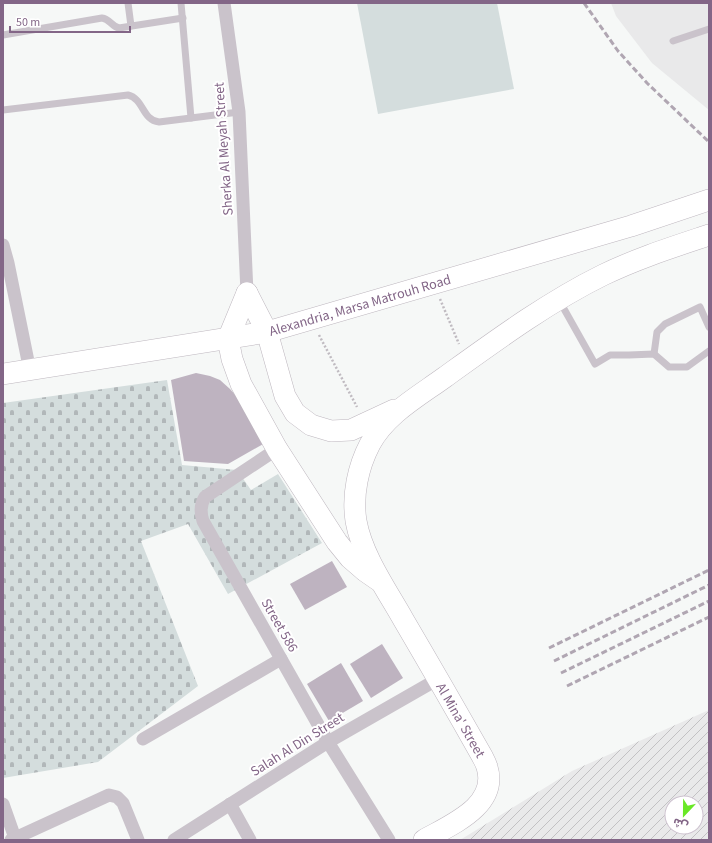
<svg xmlns="http://www.w3.org/2000/svg" width="712" height="843" font-family="'Source Sans 3','Noto Sans Arabic',sans-serif">
<style>
.built{fill:#e9e9ea}
.industrial{fill:url(#industrial-furrows);fill-rule:evenodd}
.green{fill:#d4dddd}
.cemetery{fill:url(#cemetery-stones)}
.building{fill:#beb3c0}
.lines{fill:none;stroke-linecap:round;stroke-linejoin:round}
.primary-casing{stroke:#beb7bf;stroke-width:22}
.path{stroke:#c0bbc1;stroke-width:2.5;stroke-dasharray:2 2;stroke-linecap:butt}
.service{stroke:#cac3cb;stroke-width:7}
.minor{stroke:#cac3cb;stroke-width:13}
.primary{stroke:#fff;stroke-width:21}
.rail{stroke:#b0a6b2;stroke-width:3;stroke-dasharray:6 3;stroke-linecap:butt}
.labels{text-anchor:middle;stroke-width:4;stroke-linejoin:round;paint-order:stroke}
.street-label{font-size:14px;fill:#836687;stroke:#fff}
</style>
<defs>
<pattern id="industrial-furrows" width="10" height="10" patternUnits="userSpaceOnUse"><rect width="10" height="10" fill="#e9e9ea"/><path d="M-1 1l2-2M0 10L10 0M9 11l2-2" fill="none" stroke="#c2c1c3"/></pattern>
<pattern id="cemetery-stones" width="16" height="16" patternUnits="userSpaceOnUse"><rect width="16" height="16" fill="#d4dddd"/><path d="M2 7V4a2 2 0 0 1 4 0v3zM10 15v-3a2 2 0 0 1 4 0v3z" fill="#b1b7b9"/></pattern>
</defs>
<rect width="100%" height="100%" fill="#f6f8f7"/>
<!-- built -->
<polygon class="built" points="611,3 709,3 709,110 652,63 616,16"/>
<!-- industrial -->
<path class="industrial" d="M 709,710 L 709,840 L 460,840 L 572,771 ZM 672,803 L 696,803 L 696,827 L 672,827 Z"/>
<!-- green -->
<polygon class="green" points="357,3 497,3 514,89 378,114"/>
<!-- cemetery -->
<polygon class="cemetery" points="167,380 182,465 237,470 251,490 278,474 322,543 228,594 188,524 141,541 198,686 98,762 3,778 3,403"/>
<!-- building -->
<g class="building">
<polygon points="196,373 210,376 220,380 230,389 238,398 265,443 228,464 184,461 171,380"/>
<polygon points="332,561 347,587 305,610 290,584"/>
<polygon points="382,644 403,678 371,698 350,664"/>
<polygon points="341,663 363,701 329,721 307,684"/>
</g>
<g class="lines">
<!-- primary casing -->
<g class="primary-casing">
<g id="primary">
<polyline points="247,293 228,339 232,359 241,384 277,449 337,542 350,558 365,571 378,580"/>
<polyline points="247,293 267,332 285,396 295,413 311,425 331,431 351,430 394,410"/>
<path id="s1" d="M 3,374 L 267,332 L 631,226 L 709,200"/>
<path d="M 424,840 C 450,825 499,806 487,767 C 486,763 484,760 482,756 C 456,710 430,665 403,619 C 386,589 362,555 356,521 C 352,495 358,467 370,444 C 386,414 419,396 445,377 C 495,341 548,302 603,275 C 638,258 673,247 709,235"/>
</g>
</g>
<!-- path -->
<g class="path">
<polyline points="440,299 459,344"/>
<polyline points="319,335 357,407"/>
</g>
<!-- service -->
<g class="service">
<polyline points="128,3 131,26"/>
<polyline points="181,3 191,118"/>
<path d="M 3,35 L 102,18 C 110,19 111,26 119,28 L 183,18"/>
<polyline points="673,41 709,29"/>
<path d="M 3,110 L 128,95 C 144,99 142,120 159,122 L 239,112"/>
<polyline points="559,300 595,364 610,355 629,355 654,354 669,367 687,367 709,351"/>
<polyline points="654,354 657,332 665,324 700,307 709,327"/>
</g>
<!-- minor -->
<g class="minor">
<polyline points="224,3 239,112 247,293"/>
<polyline points="3,245 8,263 30,371"/>
<path d="M 277,449 L 205,497 C 200,505 200,512 203,521 L 328,742 L 389,840"/>
<polyline points="143,739 281,659"/>
<polyline points="3,804 15,838"/>
<polyline points="230,804 250,840"/>
<polyline points="11,840 109,795 117,797 123,803 138,840"/>
<polyline points="174,840 328,742 438,679"/>
</g>
<!-- primary -->
<use href="#primary" class="primary"/>
<!-- rail -->
<g class="rail">
<polyline points="584,3 618,51 647,83 709,142"/>
<polyline points="549,648 709,570"/>
<polyline points="554,661 709,585"/>
<polyline points="561,673 709,601"/>
<polyline points="567,686 709,617"/>
</g>
</g>
<g class="labels">
<!-- street labels -->
<g class="street-label">
<text transform="translate(223 149) rotate(-94)" y="5">Sherka Al Meyah Street</text>
<text dy="5" stroke="none"><textPath href="#s1" startOffset="364">Alexandria, Marsa Matrouh Road</textPath></text>
<text transform="translate(280 625) rotate(60)" y="5">Street 586</text>
<text transform="translate(461 720) rotate(60)" y="5">Al Mina' Street</text>
<text transform="translate(297 744) rotate(-32)" y="5">Salah Al Din Street</text>
</g>
</g>
<!-- border -->
<rect width="712" height="843" fill="none" stroke="#836687" stroke-width="8"/>
<!-- north arrow -->
<g transform="translate(684 815) rotate(202)"><circle r="19" fill="#ffffff" stroke="#cdc2cf"/>
<path d="M0-3L7 15L0 10L-7 15Z" fill="#69e826"/>
<text y="-6" font-size="11" font-weight="bold" text-anchor="middle" fill="#836687">ش</text>
</g>
<!-- scale -->
<path d="M10 26v6h120v-6" fill="none" stroke="#836687" stroke-width="2"/>
<text x="16" y="26" font-size="12" fill="#836687" stroke="#ffffff" stroke-width="3" paint-order="stroke">50 m</text>
</svg>
